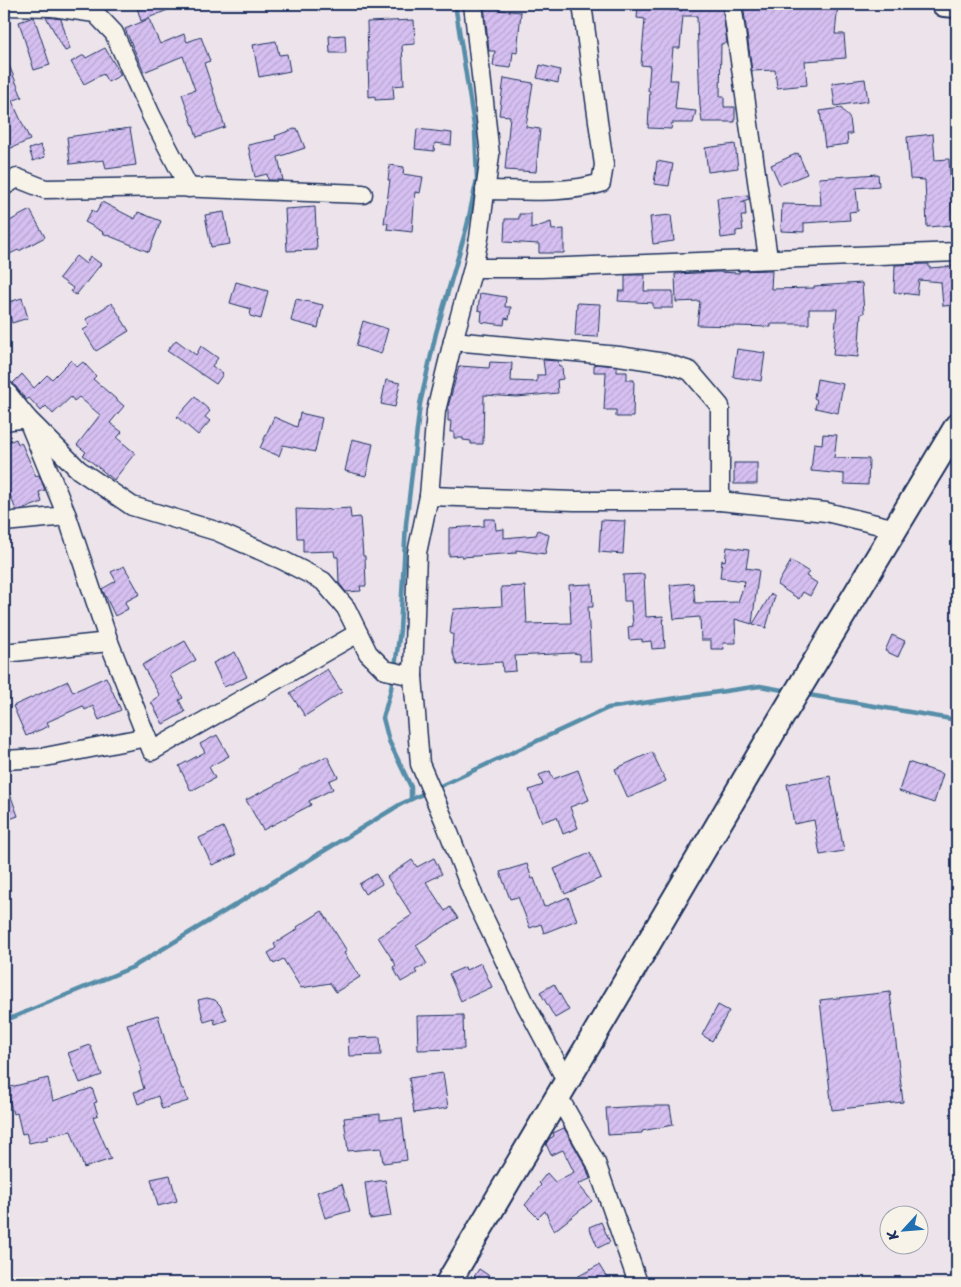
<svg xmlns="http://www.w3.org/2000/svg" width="961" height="1287" font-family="Sriracha,sans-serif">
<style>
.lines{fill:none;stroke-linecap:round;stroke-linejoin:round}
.stream{stroke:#568da8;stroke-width:4.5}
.building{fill:url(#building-hatch);stroke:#1b2f5e}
.street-casing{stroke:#1b2f5e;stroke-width:21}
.secondary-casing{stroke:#1b2f5e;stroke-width:28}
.street{stroke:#f7f3e8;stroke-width:18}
.secondary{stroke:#f7f3e8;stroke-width:24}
</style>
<defs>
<pattern id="building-hatch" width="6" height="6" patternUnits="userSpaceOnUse" patternTransform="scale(1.25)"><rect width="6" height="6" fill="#d6c0f1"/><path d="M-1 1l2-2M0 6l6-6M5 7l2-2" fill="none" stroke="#b7a5d1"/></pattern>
</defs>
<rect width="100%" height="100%" fill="#ede4eb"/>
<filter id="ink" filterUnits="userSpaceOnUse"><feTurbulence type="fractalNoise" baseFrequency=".02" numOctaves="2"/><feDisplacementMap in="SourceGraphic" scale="10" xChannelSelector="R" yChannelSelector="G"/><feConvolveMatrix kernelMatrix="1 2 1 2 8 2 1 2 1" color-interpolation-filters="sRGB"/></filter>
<g filter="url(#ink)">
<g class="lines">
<!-- stream -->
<g class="stream">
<polyline points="395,667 400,630 406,524 420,404 436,333 467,226 477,179 475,132 455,4"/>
<polyline points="393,675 391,689 383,718 389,741 411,787 411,799"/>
<polyline points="803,694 957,720"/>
<polyline points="436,788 608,708 760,686 788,691"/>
<polyline points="4,1021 133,967 401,804 429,791"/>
</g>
</g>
<!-- building -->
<g class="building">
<polygon points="136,4 182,4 141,21"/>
<polygon points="484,4 501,7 500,10 521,12 517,53 513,52 511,68 493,66 495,51 489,51"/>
<polygon points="682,4 722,4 727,43 721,44 720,96 724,96 724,107 735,107 735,122 702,122 700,106 697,16 683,16 680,48 673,48 670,80 678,80 675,109 696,111 693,123 672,123 671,129 648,128 650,91 648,91 650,66 641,65 645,19 637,18 638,7 682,11"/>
<polygon points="743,4 838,4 835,34 844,34 846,58 805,61 807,85 777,88 775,70 752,71"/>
<polygon points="34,17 50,65 34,70 19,22"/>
<polygon points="46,17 61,19 70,49 65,51"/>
<polygon points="149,19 160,44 184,34 187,42 201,37 210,61 204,63 225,127 197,137 182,94 195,90 183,56 144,72 125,29"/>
<polygon points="414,20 415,44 402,45 404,85 393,86 394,99 375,100 375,96 369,97 367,22"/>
<polygon points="345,35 346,53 330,53 329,36"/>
<polygon points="276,41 279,55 287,54 290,71 259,77 253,45"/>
<polygon points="105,48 121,75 108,82 103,74 84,84 71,62 84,55 86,58"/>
<polygon points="4,53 22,97 12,101 30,140 4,151"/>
<polygon points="540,65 560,70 558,83 537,78"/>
<polygon points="504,78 533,83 526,127 540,129 536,172 505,170 510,116 499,115"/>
<polygon points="865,79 868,101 835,106 832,83"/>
<polygon points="841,108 850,119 852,134 847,134 848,144 825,147 820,111"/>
<polygon points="130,128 136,165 106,169 104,160 70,164 67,137"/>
<polygon points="297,128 305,148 278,157 283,180 268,180 267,174 255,177 248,145 276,139 275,136"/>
<polygon points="417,129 452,133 451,145 435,143 434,151 415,149"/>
<polygon points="933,134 935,160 949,159 953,225 927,227 925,180 910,179 907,137"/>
<polygon points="735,144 738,168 708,172 705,148"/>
<polygon points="41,145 45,157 33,161 29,149"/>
<polygon points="798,153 807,174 780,185 771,165"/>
<polygon points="657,161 673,164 669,186 654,184"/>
<polygon points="390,165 404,167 403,174 423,177 420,193 415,192 412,232 387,229 388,223 384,223 390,180 388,180"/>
<polygon points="878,174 879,186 856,188 858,211 849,212 850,220 804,223 804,232 781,231 782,204 821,205 819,178"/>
<polygon points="748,195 749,199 741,202 745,202 746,216 741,216 743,230 736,231 736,236 721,238 717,198"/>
<polygon points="102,202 135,219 138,212 161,221 149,252 102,233 103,232 85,222 92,210 96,213"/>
<polygon points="315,207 317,250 287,251 285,209"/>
<polygon points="30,210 45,237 19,251 18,250 4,257 4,224"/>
<polygon points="224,212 230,244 211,247 205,215"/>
<polygon points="519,214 531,214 531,229 551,222 552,230 564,229 564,253 539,253 539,244 504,242 505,219 519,219"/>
<polygon points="671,215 674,241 653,244 650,217"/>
<polygon points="76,256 86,264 90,256 101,264 76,295 71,292 73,288 59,278"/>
<polygon points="929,264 929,268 957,266 957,305 943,306 941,282 919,280 917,295 894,292 895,265"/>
<polygon points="772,270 771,289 814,288 814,286 862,283 864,313 861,314 858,357 833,355 837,309 809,309 809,324 771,324 771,327 697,325 700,301 676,302 675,274 717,272 739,273 739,271"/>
<polygon points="625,275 645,275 644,291 673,291 673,308 653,308 653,303 618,301 619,291 625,291"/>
<polygon points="236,282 268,291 261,319 250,316 251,309 230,303"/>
<polygon points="480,293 506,297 505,307 511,307 509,319 505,318 504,325 481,322 482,311 478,310"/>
<polygon points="22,298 28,318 12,323 6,303"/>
<polygon points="296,299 323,305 318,328 291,321"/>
<polygon points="112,303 129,331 96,351 83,330 90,326 86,319"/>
<polygon points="577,303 600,304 598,337 575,336"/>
<polygon points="363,321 388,329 381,354 356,346"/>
<polygon points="176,340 196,355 201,346 218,358 212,366 223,374 216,384 167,351"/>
<polygon points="737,349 765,353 761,381 733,377"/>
<polygon points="71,360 77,367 83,362 96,376 93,379 124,406 110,423 122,432 117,438 135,453 114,480 83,455 86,452 77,445 100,415 79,397 74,401 71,397 53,414 46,406 41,411 29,398 26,400 13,383 22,374 34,388 47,375 52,379"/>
<polygon points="543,360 558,361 559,366 562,366 563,379 557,380 558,393 517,397 484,395 483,444 471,444 471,441 463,440 463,438 454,438 454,432 450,432 451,421 448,421 448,407 459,366 489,368 490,362 512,363 511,381 537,382 537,375 545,375"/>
<polygon points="594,364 617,366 617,372 627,372 627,380 634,380 633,417 616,417 616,410 604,410 606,372 594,372"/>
<polygon points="817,379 843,384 838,413 815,408 817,400 814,398"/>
<polygon points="386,380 400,383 395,407 381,404"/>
<polygon points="195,397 210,411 205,417 210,421 198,435 177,417"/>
<polygon points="300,413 322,418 315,452 283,445 279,456 260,448 274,417 297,427"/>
<polygon points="823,434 837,435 834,458 869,459 868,485 844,484 844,474 811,471 814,443 822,444"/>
<polygon points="16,439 18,444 21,442 36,476 39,475 45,490 39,492 42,502 24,509 16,510 4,480 4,444"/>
<polygon points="352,439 373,444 366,476 345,471"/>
<rect x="734" y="463" width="23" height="21"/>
<polygon points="350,508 351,518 360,517 363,556 365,556 366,586 360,586 361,591 346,592 339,583 338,557 335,557 334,551 303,552 303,538 297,538 296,509 322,510"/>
<polygon points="484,519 495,519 496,530 504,529 504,538 536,535 538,530 549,535 545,554 516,550 516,553 462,557 462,555 449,556 449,528 484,526"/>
<polygon points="601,520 625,521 623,554 599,552"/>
<polygon points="727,547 749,550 746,568 759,570 752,624 735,619 736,643 723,643 724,649 711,649 711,640 701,640 700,617 674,619 670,585 693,583 695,603 738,602 745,581 720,578 722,560 725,561"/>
<polygon points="791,561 809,572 806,576 817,583 810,596 803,592 799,599 777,585"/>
<polygon points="124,566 140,594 125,602 128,609 115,616 102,589 116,581 111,572"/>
<polygon points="644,574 646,617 663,616 665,648 652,649 651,641 642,642 642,639 629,640 628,627 633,626 631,601 624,601 623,575"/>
<polygon points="592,584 593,607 588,607 591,661 580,661 580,654 573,653 515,656 516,671 503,672 502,662 457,665 452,651 453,634 450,634 452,616 454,609 502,606 501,587 525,586 527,624 571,623 569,585"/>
<polygon points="771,594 775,596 766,628 753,624"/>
<polygon points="892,635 905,641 898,657 885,651"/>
<polygon points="185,641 196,660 170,675 183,698 179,700 185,712 163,724 151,702 160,696 142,665"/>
<polygon points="235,652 247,677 224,687 213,663"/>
<polygon points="327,669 342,692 305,716 290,693"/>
<polygon points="106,677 121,710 99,720 93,706 85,710 83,706 47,722 49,726 26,736 13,706 68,681 73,692"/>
<polygon points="217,735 229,756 209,767 215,778 191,791 179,766 205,752 200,744"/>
<polygon points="652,752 666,781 628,798 615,769"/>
<polygon points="327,756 338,777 329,781 333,789 309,801 311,805 263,830 246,800 300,772 299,770"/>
<polygon points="908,762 943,774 934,803 899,791"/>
<polygon points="578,770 589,800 570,807 578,828 563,834 557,817 542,822 529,790 543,785 539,775 550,771 553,779"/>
<polygon points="830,776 844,851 820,855 814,820 794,824 787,784"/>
<polygon points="4,780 5,780 18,816 4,821"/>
<polygon points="223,827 236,855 212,865 199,838"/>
<polygon points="590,853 601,878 565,894 554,869"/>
<polygon points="434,858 442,874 426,882 445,911 450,907 458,918 416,945 427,964 415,970 417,973 401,982 393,967 396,965 378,937 412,915 387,877 412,860 417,867"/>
<polygon points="527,864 532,879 534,878 544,907 568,897 577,920 544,933 541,924 530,928 518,897 510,899 500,872"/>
<polygon points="376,874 382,884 365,894 359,884"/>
<polygon points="322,911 347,951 344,953 360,977 336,992 330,983 301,988 283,959 274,964 268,953 276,948 274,944 298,929 297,927"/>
<polygon points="481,963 492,987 461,1001 449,974 465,967 466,970"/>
<polygon points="554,984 569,1010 555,1018 540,992"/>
<polygon points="890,992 903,1102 832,1110 820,1000"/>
<polygon points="207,998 215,1000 220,1005 227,1020 215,1024 214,1019 204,1022 198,1000"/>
<polygon points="718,1005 729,1011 712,1041 702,1035"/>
<polygon points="158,1015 166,1044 182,1089 184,1089 188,1101 162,1109 158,1096 138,1104 134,1092 144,1089 139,1072 142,1071 127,1024"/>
<polygon points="463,1015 464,1049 418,1050 417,1016"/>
<polygon points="380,1037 381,1055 349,1056 348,1038"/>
<polygon points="90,1045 102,1075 80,1083 68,1053"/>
<polygon points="443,1073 448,1108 414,1113 409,1078"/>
<polygon points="48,1078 53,1101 92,1088 97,1102 94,1103 98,1115 93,1117 111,1159 84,1168 71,1131 48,1136 48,1139 29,1143 26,1133 22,1134 17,1113 13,1114 6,1088"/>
<polygon points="643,1106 670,1106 673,1125 642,1131 642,1133 608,1135 606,1108"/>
<polygon points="380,1114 380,1120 402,1118 407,1160 383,1163 381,1148 348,1151 344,1118"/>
<polygon points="564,1128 586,1167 590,1179 578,1184 592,1201 554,1231 545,1211 538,1218 525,1205 541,1185 539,1183 547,1173 555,1182 574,1172 563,1150 551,1155 546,1144 549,1139 554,1136 553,1133"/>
<polygon points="170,1175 177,1201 158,1206 151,1179"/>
<polygon points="385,1180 391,1216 370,1219 365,1183"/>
<polygon points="342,1184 350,1211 325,1218 317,1192"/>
<polygon points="601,1222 610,1242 598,1248 589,1227"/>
<polygon points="599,1265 610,1283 566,1283"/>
<polygon points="479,1269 500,1283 470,1283"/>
</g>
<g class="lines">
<!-- street casing -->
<g class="street-casing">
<g id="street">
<polyline points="473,4 490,155 479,238 473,268 453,341 436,411 429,496 417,553 413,676 420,764 444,820 474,897 526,1005 567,1082"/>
<polyline points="732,4 768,258"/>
<polyline points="4,6 53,7 95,13 114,33 151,115 189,188"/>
<polyline points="4,186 17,178 45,189 176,187 363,194"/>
<path d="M 485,190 C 521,190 566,194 601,183 L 604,165 L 582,4"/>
<polyline points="473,268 541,268 957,252"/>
<polyline points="453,341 619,356 665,363 690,371 720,406 720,501"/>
<polyline points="4,389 27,418 79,470 132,506 216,531 282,560 323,581 346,608 368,653 385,670 413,676"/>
<polyline points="4,421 27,418 67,516 109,642 152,751 358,633"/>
<polyline points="429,496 574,501 720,501 826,512 896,529"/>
<polyline points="4,522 67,516"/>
<polyline points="4,653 109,642"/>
<polyline points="4,760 40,758 147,737"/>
<polyline points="558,1096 596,1163 638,1283"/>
</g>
</g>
<!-- secondary casing -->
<g class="secondary-casing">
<g id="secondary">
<polyline points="944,4 957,5"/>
<polyline points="448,1283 780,720 957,426"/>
</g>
</g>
<!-- street -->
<use href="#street" class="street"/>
<!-- secondary -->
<use href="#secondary" class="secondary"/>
</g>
</g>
<!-- margin -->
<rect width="961" height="1287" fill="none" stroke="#f7f3e8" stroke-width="20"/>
<rect x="10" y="10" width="941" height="1267" fill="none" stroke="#1b2f5e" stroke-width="2" filter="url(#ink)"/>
<!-- north arrow -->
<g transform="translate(904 1230) rotate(244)"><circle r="24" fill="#f7f3e8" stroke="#9fa5b1"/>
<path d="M0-4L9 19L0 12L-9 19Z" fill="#1f6fb2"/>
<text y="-8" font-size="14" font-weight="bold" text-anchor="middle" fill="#1b2f5e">K</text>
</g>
</svg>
